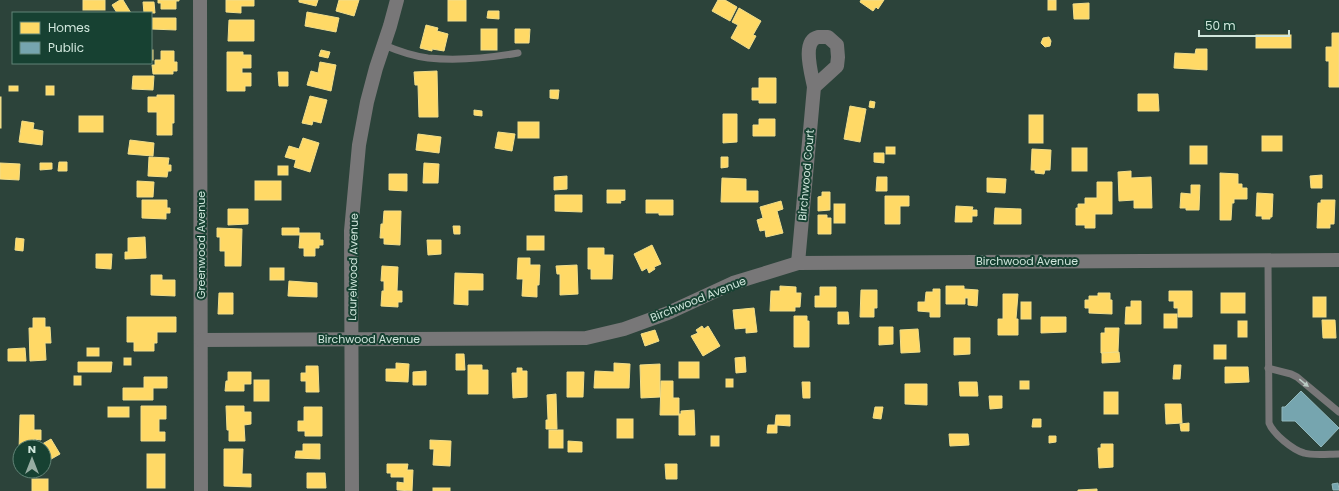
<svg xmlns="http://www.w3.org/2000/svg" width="1339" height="491" font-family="Poppins,sans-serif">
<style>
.homes{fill:#ffd966;stroke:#f1dd89}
.public{fill:#76a5af;stroke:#91b8bc}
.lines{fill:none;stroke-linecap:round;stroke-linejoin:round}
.lane{stroke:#787778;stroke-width:7}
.street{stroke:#787778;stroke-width:14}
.oneway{fill:#bacac3}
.labels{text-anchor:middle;stroke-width:4;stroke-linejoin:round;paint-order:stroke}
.street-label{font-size:11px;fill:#d0e6dc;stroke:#174132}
</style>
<rect width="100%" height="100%" fill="#2c433a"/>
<!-- homes -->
<g class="homes">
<rect x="83" y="0" width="22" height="10"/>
<polygon points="120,0 123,0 131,13 117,13 112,5"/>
<polygon points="158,0 179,0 179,1 176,1 176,9 161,9 161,3 158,3"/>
<polygon points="226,0 254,0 254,6 241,6 241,13 226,12"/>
<polygon points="299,0 318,0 316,6 299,2"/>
<polygon points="339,0 359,0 354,16 336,11"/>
<rect x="448" y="0" width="18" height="21"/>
<polygon points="718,0 725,0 737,7 730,21 712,11"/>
<polygon points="861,0 884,0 878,9 876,7 873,11 860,2"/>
<rect x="1048" y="0" width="8" height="10"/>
<polygon points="143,2 154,2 155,13 144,13"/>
<polygon points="1089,3 1089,19 1074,19 1073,4"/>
<polygon points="739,8 761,21 753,35 756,36 749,49 731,38 738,25 732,22"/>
<polygon points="488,11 499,11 499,19 487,18"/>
<polygon points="307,12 339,18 336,32 305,26"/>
<polygon points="151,18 176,18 176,30 151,29"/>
<polygon points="229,20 254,20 254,41 228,41"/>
<polygon points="426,25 438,28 437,31 448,34 444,51 432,49 432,51 420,48"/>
<rect x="481" y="29" width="16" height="21"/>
<polygon points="515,29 530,29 529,43 515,43"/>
<polygon points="1332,33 1339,33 1339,87 1329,87 1329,61 1326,61 1326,47 1332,47"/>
<rect x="1256" y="35" width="35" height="13"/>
<polygon points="1049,37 1051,41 1050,46 1045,47 1041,43 1043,38"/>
<polygon points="1196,49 1207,49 1207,70 1174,68 1175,53 1195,54"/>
<rect x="151" y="50" width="2" height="10"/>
<polygon points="321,50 330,52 328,58 319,56"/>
<polygon points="161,51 174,51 174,62 177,62 177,71 173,71 173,74 153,74 152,65 155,65 155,60 161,60"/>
<polygon points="227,52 243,52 243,55 251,55 251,68 242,68 242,73 251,73 251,86 245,86 245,91 227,91"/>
<polygon points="320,62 336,65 331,91 307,85 311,71 318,73"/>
<polygon points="437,71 438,117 419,117 418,85 415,85 414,72"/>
<polygon points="278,72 288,72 288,86 279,86"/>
<polygon points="133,76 154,76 153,90 132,89"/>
<polygon points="759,78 776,78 776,103 759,103 759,100 752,100 752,88 759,88"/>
<rect x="9" y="86" width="9" height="5"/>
<rect x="46" y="86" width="8" height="9"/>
<polygon points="550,90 559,90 558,99 550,98"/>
<polygon points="1138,94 1158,94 1159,111 1138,111"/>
<polygon points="157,95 174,95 174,123 172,123 172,135 157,135 157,112 148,112 148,97 157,97"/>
<polygon points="310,96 327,100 321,123 313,121 312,125 302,123"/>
<rect x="0" y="97" width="1" height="31"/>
<polygon points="870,101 875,102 874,108 869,107"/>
<polygon points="850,106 866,109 860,142 844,139"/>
<polygon points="474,110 482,111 482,116 474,115"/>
<polygon points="723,114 737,114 737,142 723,143"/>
<rect x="1029" y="115" width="14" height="28"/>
<rect x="79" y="116" width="24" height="16"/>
<polygon points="759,119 775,119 775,136 753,136 753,125 759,125"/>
<polygon points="22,121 34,123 33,129 43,131 42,145 19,142"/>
<rect x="518" y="122" width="21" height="16"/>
<polygon points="498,132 515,134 512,151 495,148"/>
<polygon points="418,134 441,137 439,153 416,150"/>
<rect x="1262" y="136" width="20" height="15"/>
<polygon points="303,138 319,143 310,172 294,167 296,160 285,157 289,146 299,149"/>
<polygon points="130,140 154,143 153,156 128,154"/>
<rect x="1190" y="146" width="17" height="18"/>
<rect x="886" y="147" width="9" height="7"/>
<rect x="1072" y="148" width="15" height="23"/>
<polygon points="1032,149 1051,150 1050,170 1045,170 1044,174 1035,173 1035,170 1031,170"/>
<polygon points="874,153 884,153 884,163 874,162"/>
<polygon points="149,157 169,158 168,165 171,165 171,171 168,171 167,177 148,176"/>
<polygon points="721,157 728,157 728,167 721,168"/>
<polygon points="59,162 67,162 67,171 58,171"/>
<polygon points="0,163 20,164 19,180 0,179"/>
<polygon points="40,163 52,163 52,169 40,170"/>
<polygon points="424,163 439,164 438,183 423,183"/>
<rect x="278" y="166" width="10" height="9"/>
<polygon points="1131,171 1131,178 1151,177 1152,208 1134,208 1134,200 1119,201 1118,172"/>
<polygon points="1220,173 1238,174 1238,184 1242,184 1242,188 1247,188 1247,199 1234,199 1234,203 1232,203 1231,220 1220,220"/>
<polygon points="389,174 407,174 407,191 389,190"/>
<polygon points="1322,175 1322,188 1311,188 1310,176"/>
<polygon points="567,176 567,189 554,190 554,177"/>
<polygon points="877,177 887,177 887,191 876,191"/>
<polygon points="722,178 746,179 746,191 758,191 758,202 721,202"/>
<polygon points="987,178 1006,179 1005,193 987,192"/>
<polygon points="137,181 154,182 153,197 137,197"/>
<rect x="255" y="181" width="26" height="19"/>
<polygon points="1097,182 1112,182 1112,214 1095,214 1095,228 1085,228 1085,225 1076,225 1076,208 1078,208 1078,204 1085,204 1085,198 1097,198"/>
<polygon points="1191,185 1200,185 1199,210 1186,210 1186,208 1180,208 1181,193 1191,194"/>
<polygon points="607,190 625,190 625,200 620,201 621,203 607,203"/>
<polygon points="822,192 830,192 830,210 818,211 818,197 822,196"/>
<polygon points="1257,193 1273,194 1272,217 1270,217 1270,219 1262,219 1262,216 1256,216"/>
<polygon points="555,195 582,195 582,212 555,211"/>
<polygon points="885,196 909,196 909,206 900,206 900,224 885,224"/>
<polygon points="142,200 167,200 167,208 170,208 170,213 166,213 166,219 142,218"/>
<polygon points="646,200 673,200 673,215 659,215 659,213 646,213"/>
<polygon points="1321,200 1335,200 1334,224 1330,224 1330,228 1317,228 1318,203 1321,203"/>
<polygon points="781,201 783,209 777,211 783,233 766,237 765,230 760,231 757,220 763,218 760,207"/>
<rect x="834" y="204" width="11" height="19"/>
<polygon points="956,206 973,207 972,210 977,210 977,216 972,216 972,222 955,222"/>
<polygon points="995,208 1021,209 1021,224 994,224"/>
<polygon points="228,209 248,209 248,224 228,225"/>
<polygon points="384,211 401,211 400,245 384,244 384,238 380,238 381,224 383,224"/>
<polygon points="818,215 827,215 827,218 831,218 831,234 818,234"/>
<polygon points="453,226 460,226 460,234 454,234"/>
<polygon points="217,228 242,229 241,266 225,266 225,251 220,251 220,237 217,237"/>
<polygon points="282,228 299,228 299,233 320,233 320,240 323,240 323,245 319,245 319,248 315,248 315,256 304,256 304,248 299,248 300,235 282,235"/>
<rect x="527" y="236" width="17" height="14"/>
<polygon points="145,237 146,258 125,259 125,252 128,252 128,238"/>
<polygon points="16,238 24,239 23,251 15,250"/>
<polygon points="427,240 441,240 441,254 428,255"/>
<polygon points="652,245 661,264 654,267 655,269 649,273 647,268 642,271 634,254"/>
<polygon points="588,248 604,248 604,255 613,255 612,279 591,279 591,269 588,269"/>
<polygon points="96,254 112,254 111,269 96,268"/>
<polygon points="518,258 530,258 530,265 540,265 539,285 537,285 537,297 522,296 523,279 517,279"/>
<polygon points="577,265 578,294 560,295 560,274 557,274 556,266"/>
<polygon points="382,266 398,267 397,291 402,291 402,302 398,302 398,307 381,306 382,291 384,291 384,281 381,281"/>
<rect x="270" y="268" width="14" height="12"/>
<polygon points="455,273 483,274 483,290 468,290 468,305 454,304"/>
<polygon points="151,275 162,275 162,280 175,280 175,296 151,295"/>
<polygon points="289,281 317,283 317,297 288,296"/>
<polygon points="780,286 796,287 796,293 801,293 800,307 795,307 795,311 770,311 771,291 780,291"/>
<polygon points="946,286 964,286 964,289 978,290 977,306 968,305 968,298 965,298 965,304 946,304"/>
<polygon points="820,287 836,287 836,307 815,307 815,296 820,296"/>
<polygon points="933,289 940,289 940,317 930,317 930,312 918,311 918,302 925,302 926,292 933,292"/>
<polygon points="861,290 877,290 877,308 874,308 874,317 860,317"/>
<polygon points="1169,291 1192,291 1192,317 1178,317 1178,308 1174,308 1174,301 1169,301"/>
<polygon points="219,293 233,293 233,314 218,314"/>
<polygon points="1098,293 1110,293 1110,300 1112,300 1112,314 1089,313 1089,308 1085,308 1085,300 1089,300 1089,296 1098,296"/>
<rect x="1221" y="293" width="24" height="20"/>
<polygon points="1003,294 1018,294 1016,319 1018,319 1018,335 998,335 998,319 1003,319"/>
<rect x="1313" y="297" width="13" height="20"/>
<polygon points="1131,301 1141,301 1141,324 1125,324 1126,307 1131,307"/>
<rect x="1021" y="302" width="10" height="17"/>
<polygon points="754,308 757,332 746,333 746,328 735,329 733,310"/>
<polygon points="838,312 848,312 849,324 838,324"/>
<rect x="1164" y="314" width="13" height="14"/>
<polygon points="794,316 807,316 807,321 809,321 809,347 794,347"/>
<polygon points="127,317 176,317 176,332 157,332 157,343 154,343 154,351 134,351 134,342 127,342"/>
<polygon points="1041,317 1066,317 1066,332 1041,333"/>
<polygon points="33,318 45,318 45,327 50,327 51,343 45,343 46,360 30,361 29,328 33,328"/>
<polygon points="1322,320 1335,320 1336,338 1323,338"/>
<rect x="1238" y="321" width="9" height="16"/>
<polygon points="702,326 704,329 708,326 720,346 703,356 691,336 698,333 696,330"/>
<polygon points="879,327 893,327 893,344 879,345"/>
<polygon points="1105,328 1119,328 1118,352 1101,353 1101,333 1105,333"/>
<polygon points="918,329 920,352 901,353 900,330"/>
<polygon points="655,330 659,341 645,346 641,334"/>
<polygon points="954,338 970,338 970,354 954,355"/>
<rect x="1214" y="345" width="12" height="14"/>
<polygon points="25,348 26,361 8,361 8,349"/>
<rect x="87" y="348" width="12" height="8"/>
<polygon points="1119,352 1120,362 1102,363 1102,353"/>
<polygon points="456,354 464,354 465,370 456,370"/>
<polygon points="745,357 746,372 736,373 735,358"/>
<rect x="124" y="358" width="7" height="7"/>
<polygon points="78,362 112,362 111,372 78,372"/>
<rect x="679" y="362" width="20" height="16"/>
<polygon points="396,363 409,364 408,382 386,381 386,369 396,369"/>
<polygon points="614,363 630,364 629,388 594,388 595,371 614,372"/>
<polygon points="660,364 660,397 641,398 640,365"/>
<polygon points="468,365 482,365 482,370 488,370 488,394 468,394"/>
<polygon points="1174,365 1181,365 1180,379 1173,379"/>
<polygon points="306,366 318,366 319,392 306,392 306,381 301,381 301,373 306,373"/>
<polygon points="1225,367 1248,367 1249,382 1225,383"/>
<polygon points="517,368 522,368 522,371 527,371 527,397 513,398 512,373 517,373"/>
<polygon points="426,371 426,385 413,385 413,372"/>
<polygon points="228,372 251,372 251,384 244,384 244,391 225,391 226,381 228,381"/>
<polygon points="567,372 584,372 583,397 567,397"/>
<rect x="74" y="376" width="7" height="9"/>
<polygon points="144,377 167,377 167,388 153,388 153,400 123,400 123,388 144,388"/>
<rect x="726" y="379" width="7" height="8"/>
<rect x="254" y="380" width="15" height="21"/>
<polygon points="661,381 673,381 673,398 679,398 679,415 660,415"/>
<rect x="1020" y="381" width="9" height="8"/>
<polygon points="802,382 810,382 810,398 803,398"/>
<polygon points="959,382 977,382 978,396 960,396"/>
<polygon points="905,384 927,384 927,405 905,404"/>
<rect x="1104" y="392" width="14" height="22"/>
<polygon points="556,394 557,429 546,429 546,420 548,420 547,395"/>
<polygon points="989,396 1002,396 1002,408 990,409"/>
<polygon points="1165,404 1181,404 1182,423 1166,424"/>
<polygon points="141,406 166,406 166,419 159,419 159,432 165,432 165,441 141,441"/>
<polygon points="226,406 244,406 244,412 251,412 251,424 244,425 245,441 229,441 229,430 227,430"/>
<rect x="108" y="407" width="21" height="10"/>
<polygon points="304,407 322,407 322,436 305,436 305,431 298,431 298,421 304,421"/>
<polygon points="875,407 883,407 881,419 873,418"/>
<polygon points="694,410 695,435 679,435 679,414 681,414 681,411"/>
<polygon points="20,415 34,415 34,430 41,430 41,440 34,439 34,447 20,447 20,451 19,451"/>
<polygon points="776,415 790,415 790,426 777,425 777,433 767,433 768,425 775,425"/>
<rect x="617" y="419" width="16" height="19"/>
<polygon points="1033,419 1041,419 1041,427 1032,427"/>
<polygon points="1189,423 1189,431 1181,431 1180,424"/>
<rect x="549" y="430" width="14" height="18"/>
<polygon points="949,434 968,434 969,445 950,446"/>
<rect x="711" y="436" width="8" height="10"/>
<polygon points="1049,436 1056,436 1056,442 1049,443"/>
<polygon points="51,439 60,454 46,462 44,458 44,447 37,447"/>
<polygon points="430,440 451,441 450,466 433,465 434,449 430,449"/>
<polygon points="568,441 582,442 582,452 568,452"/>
<polygon points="303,444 320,444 320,459 295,458 296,451 303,451"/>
<polygon points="1101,444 1113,444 1113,467 1099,468 1098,448 1101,448"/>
<polygon points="224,449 243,449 242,474 251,474 251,487 224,486"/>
<rect x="147" y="454" width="18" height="34"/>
<polygon points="387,464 408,464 407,470 413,470 412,491 397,490 397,482 404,483 404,477 391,477 391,473 387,473"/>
<polygon points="665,464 677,464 677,479 666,479"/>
<polygon points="307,473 325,473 326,488 307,488"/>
<rect x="32" y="479" width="16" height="12"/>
<rect x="433" y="488" width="17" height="3"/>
<polygon points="1097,489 1097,491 1078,491 1078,490"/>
</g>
<!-- public -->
<g class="public">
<polygon points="1301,391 1339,428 1321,447 1295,421 1282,421 1282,407 1285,407"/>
<polygon points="1338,483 1339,490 1333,490 1332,484"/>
</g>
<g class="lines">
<!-- lane -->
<g class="lane">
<path d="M 384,45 C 398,51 413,56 428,58 C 458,61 489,58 518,53"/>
<path d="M 1268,260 L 1269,423 C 1273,434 1293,450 1304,453 C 1313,456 1329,454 1339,454"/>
<polyline points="1268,368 1291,374 1297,377 1339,412"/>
</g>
<!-- street -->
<g class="street">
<polyline points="200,0 201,491"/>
<path d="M 798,263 L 814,87 L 837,66 L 838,57 L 837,45 L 828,37 C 825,37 821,37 818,37 C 801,41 812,75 814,87"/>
<polyline points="201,340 586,338 624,329 668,313 733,283 798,263 1339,260"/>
<polyline points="352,491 351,231 359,145 367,102 376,68 390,26 397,0"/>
</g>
</g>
<!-- one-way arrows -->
<defs><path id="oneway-solid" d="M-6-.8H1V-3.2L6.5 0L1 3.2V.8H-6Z"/></defs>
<use class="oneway" href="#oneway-solid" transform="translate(1304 383) rotate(39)"/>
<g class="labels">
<!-- street labels -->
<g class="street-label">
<text transform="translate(806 175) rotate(-85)" y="4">Birchwood Court</text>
<text transform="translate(201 245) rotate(-90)" y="4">Greenwood Avenue</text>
<text x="1027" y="265">Birchwood Avenue</text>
<text transform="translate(353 267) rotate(-89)" y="4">Laurelwood Avenue</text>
<text transform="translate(698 299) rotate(-22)" y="4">Birchwood Avenue</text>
<text x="369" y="343">Birchwood Avenue</text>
</g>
</g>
<!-- legend -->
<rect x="12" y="12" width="140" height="52" fill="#174132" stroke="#618376"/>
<rect x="20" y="22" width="20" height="12" fill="#ffd966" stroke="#618376"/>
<text x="48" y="32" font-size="12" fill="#d0e6dc">Homes</text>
<rect x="20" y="42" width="20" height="12" fill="#76a5af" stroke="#618376"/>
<text x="48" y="52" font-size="12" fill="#d0e6dc">Public</text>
<!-- north arrow -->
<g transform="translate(32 459)"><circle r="19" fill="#174132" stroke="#618376"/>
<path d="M0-3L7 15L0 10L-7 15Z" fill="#97ada3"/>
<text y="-6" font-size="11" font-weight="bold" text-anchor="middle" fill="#d0e6dc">N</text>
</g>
<!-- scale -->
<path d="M1199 30v6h90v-6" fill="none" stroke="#d0e6dc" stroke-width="2"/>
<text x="1205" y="30" font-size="12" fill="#d0e6dc" stroke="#174132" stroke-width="3" paint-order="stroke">50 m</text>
</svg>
